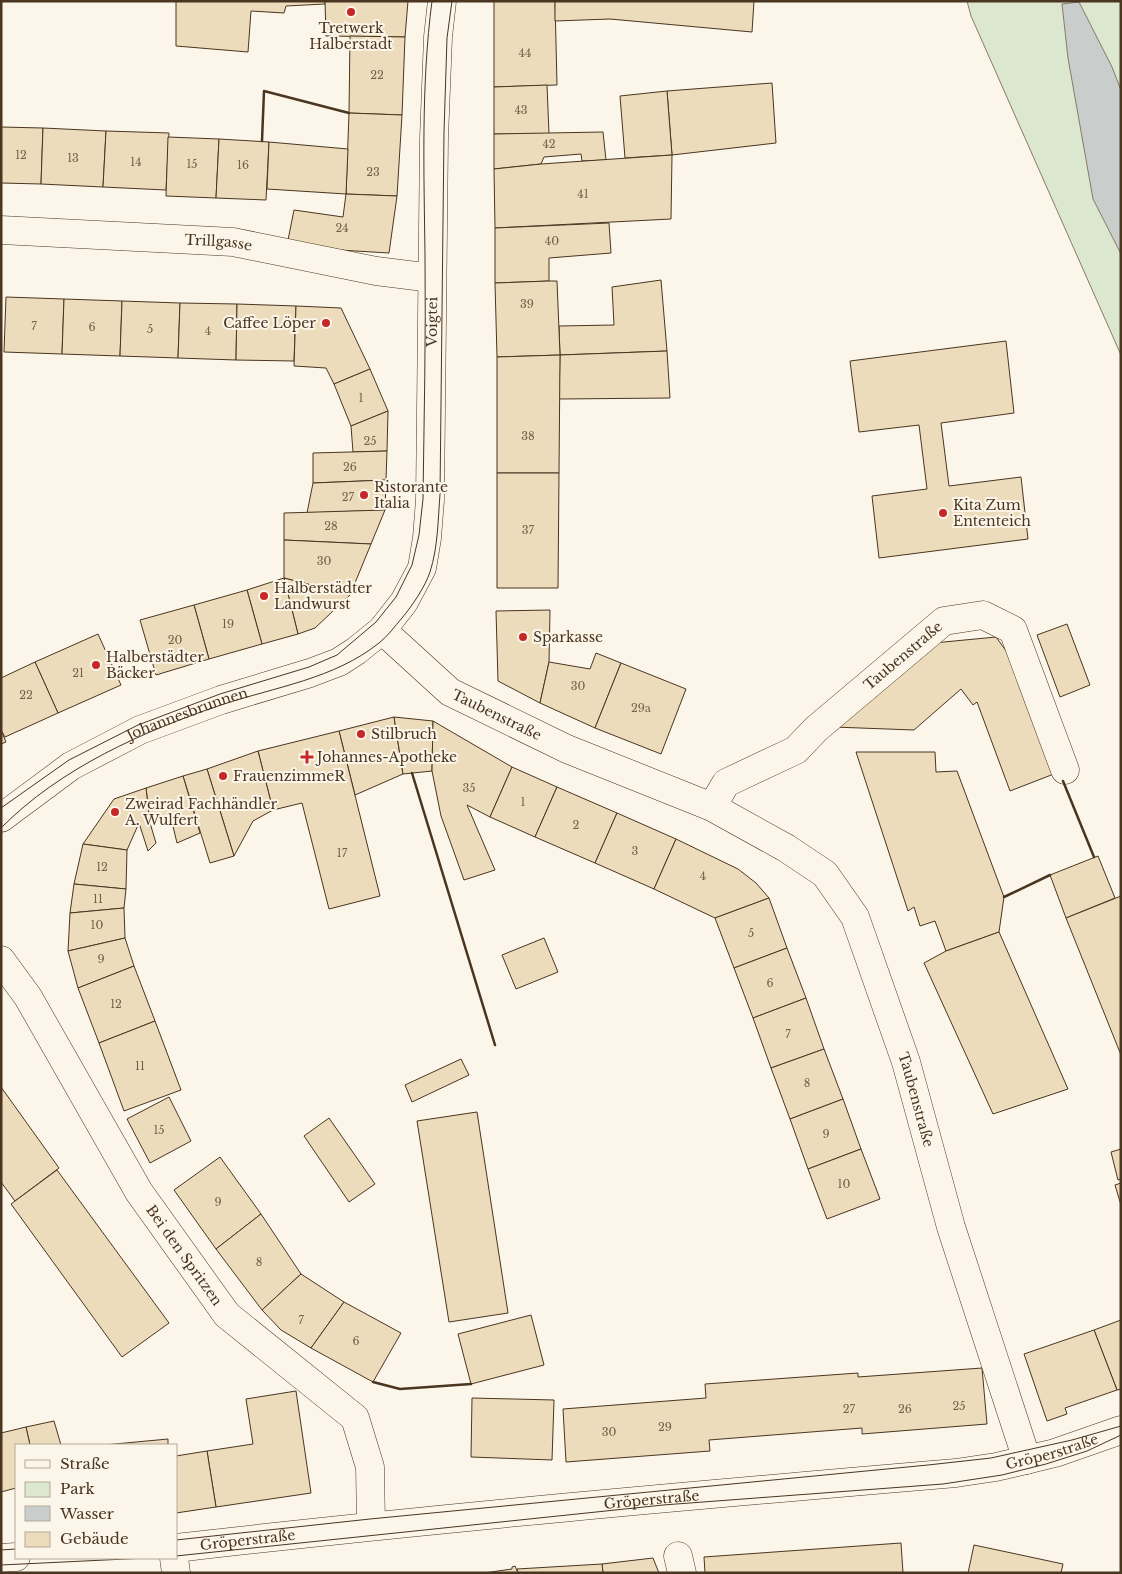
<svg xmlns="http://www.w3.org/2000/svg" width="1122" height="1574" font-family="'Libre Baskerville',serif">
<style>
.green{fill:#dce7d0;stroke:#887966}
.water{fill:#c9cecd;stroke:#887966}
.building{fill:#ecdcbc;stroke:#4a3520}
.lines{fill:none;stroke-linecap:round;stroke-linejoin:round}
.minor-casing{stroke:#4a3520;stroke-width:29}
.minor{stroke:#fbf6e9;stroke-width:28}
.tram{stroke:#4a3520;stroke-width:1}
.wall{stroke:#4a3520;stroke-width:2.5}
.poi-dot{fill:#c62828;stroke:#fbf6e9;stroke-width:2}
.labels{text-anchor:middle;stroke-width:4;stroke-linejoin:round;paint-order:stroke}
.number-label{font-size:11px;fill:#725f47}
.poi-label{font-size:14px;fill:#4a3520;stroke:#fbf6e9;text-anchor:start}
.street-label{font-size:14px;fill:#4a3520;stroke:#fbf6e9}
</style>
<rect width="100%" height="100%" fill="#fbf6e9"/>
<!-- green -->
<polygon class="green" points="967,1 1121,1 1121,355 971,16"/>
<!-- water -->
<polygon class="water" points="1079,2 1112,67 1121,90 1121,254 1093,199 1068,58 1062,4"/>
<!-- building -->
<g class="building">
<polygon points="176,1 325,1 325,4 286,6 284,13 251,11 248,52 176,46"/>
<polygon points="325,1 408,1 405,37 326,36"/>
<polygon points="494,1 555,1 557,85 494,87"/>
<polygon points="555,1 754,1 752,32 610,19 555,21"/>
<polygon points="350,36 405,37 402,115 349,113"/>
<polygon points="772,83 776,143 672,155 667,91"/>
<polygon points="547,85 549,134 494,134 494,87"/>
<polygon points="667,91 672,155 625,158 620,96"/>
<polygon points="349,113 402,115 397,196 346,194"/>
<polygon points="1,127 43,128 41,184 1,183"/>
<polygon points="43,128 106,131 103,187 41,184"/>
<polygon points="106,131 169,133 166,190 103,187"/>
<polygon points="603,132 606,160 582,161 581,154 544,157 541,164 494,169 494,134"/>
<polygon points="168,137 219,139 216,198 166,196"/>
<polygon points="219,139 269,142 266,200 216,198"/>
<polygon points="269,142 348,149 346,194 267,189"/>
<polygon points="672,155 671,219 495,228 494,169 541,164"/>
<polygon points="346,194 397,196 389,253 339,250 288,240 294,210 343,217"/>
<polygon points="609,223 611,253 549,258 549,281 495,283 495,228"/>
<polygon points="661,280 667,351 560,355 559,326 614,325 612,287"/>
<polygon points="549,281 557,281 560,355 497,357 495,283"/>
<polygon points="6,297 64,299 62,354 4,352"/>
<polygon points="64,299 122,301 120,356 62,354"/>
<polygon points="122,301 180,303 178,358 120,356"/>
<polygon points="180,303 237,304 236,360 178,358"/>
<polygon points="237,304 296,306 294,361 236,360"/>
<polygon points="296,306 341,308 370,369 334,384 326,368 294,366"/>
<polygon points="1006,341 1014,413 941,423 949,486 1021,477 1028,539 879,558 872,496 927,489 919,425 859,432 850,361"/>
<polygon points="667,351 670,398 559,399 560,355"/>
<polygon points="560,355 559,473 497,473 497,357"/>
<polygon points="370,369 388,411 351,426 334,384"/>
<polygon points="388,411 387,451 353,452 351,426"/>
<polygon points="387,451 386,480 313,483 313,453"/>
<polygon points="497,473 559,473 558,588 497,588"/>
<polygon points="386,480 385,510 307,513 313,483"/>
<polygon points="385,510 371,544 284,540 284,513"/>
<polygon points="284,540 371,544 350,595 284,578"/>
<polygon points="284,578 350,595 315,628 298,634"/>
<polygon points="284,578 298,634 262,644 247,590"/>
<polygon points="247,590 262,644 209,659 194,605"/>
<polygon points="194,605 209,659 156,675 140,620"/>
<polygon points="550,610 549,662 540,703 498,681 496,611"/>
<polygon points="1067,624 1090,685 1060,697 1037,635"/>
<polygon points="98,634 121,685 58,713 35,662"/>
<polygon points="996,637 1020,670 1059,772 1010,791 977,702 973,705 961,689 914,730 833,727 923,644"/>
<polygon points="596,653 621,663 595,728 540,703 549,662 590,669"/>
<polygon points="35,662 58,713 5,737 1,730 1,678"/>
<polygon points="621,663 686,689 661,754 595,728"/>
<polygon points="394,717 403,774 355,795 339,731"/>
<polygon points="394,717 433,721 432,771 403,774"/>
<polygon points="433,721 512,767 490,817 467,805 495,870 464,880 441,816 432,771"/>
<polygon points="1,730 6,742 1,744"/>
<polygon points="339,731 380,896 329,909 302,803 273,810 258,751"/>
<polygon points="258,751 273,810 253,821 234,856 207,769"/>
<polygon points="856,752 935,752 936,772 957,771 1004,897 999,932 946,951 935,921 920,926 914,907 908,911"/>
<polygon points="512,767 557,787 535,837 490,817"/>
<polygon points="207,769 234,856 210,863 183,776"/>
<polygon points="183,776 200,833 177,843 170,814 150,823 146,788"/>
<polygon points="557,787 617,813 595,863 535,837"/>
<polygon points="146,788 150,823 156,843 148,851 139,823 127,850 83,844 114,799"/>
<polygon points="617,813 676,839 654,889 595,863"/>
<polygon points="676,839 738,869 756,883 769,898 715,918 654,889"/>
<polygon points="83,844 127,850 126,889 74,884"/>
<polygon points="1098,856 1115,898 1066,918 1050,875"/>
<polygon points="74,884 126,889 124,908 70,913"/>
<polygon points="1121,896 1121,1055 1066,918"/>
<polygon points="769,898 787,948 734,968 715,918"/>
<polygon points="124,908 125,938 68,951 70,913"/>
<polygon points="999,932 1068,1089 993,1114 924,963 946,951"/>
<polygon points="125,938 134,966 78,988 68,951"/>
<polygon points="544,938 558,972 516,989 502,955"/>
<polygon points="787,948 806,998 753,1018 734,968"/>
<polygon points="134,966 155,1021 99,1043 78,988"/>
<polygon points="806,998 824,1049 771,1068 753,1018"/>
<polygon points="155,1021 181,1090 124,1111 99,1043"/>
<polygon points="824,1049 843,1099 790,1119 771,1068"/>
<polygon points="461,1059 469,1075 412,1102 405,1085"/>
<polygon points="1,1087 59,1168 15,1201 1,1182"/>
<polygon points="169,1097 191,1141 150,1163 127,1119"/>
<polygon points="843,1099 861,1149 808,1169 790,1119"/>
<polygon points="477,1112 508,1313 449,1322 417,1121"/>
<polygon points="329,1118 375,1184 349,1202 304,1136"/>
<polygon points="861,1149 880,1199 827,1219 808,1169"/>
<polygon points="1121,1149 1121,1179 1118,1180 1111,1152"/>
<polygon points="220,1157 261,1214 216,1249 174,1190"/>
<polygon points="57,1170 169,1323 122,1357 11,1204"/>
<polygon points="1121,1183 1121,1205 1115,1185"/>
<polygon points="261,1214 301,1274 262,1310 216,1249"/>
<polygon points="301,1274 344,1302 311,1348 281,1330 262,1310"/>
<polygon points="344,1302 401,1333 373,1382 311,1348"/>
<polygon points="531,1315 544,1365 471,1384 458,1334"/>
<polygon points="1121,1320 1121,1389 1117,1390 1094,1330"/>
<polygon points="1094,1330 1117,1390 1065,1408 1067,1414 1047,1421 1024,1354"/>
<polygon points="982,1368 987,1424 862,1434 862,1428 709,1440 710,1451 566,1462 563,1409 706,1398 705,1384 858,1373 858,1377"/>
<polygon points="296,1391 311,1493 216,1507 207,1451 253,1444 246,1399"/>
<polygon points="472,1398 554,1400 552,1460 471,1457"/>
<polygon points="54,1421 61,1445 30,1445 26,1427"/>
<polygon points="26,1427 30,1445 16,1445 16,1488 1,1492 1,1433"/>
<polygon points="168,1439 168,1445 104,1445"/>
<polygon points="207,1451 216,1507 176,1513 176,1456"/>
<polygon points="901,1543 903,1573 705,1573 704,1557"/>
<polygon points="974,1545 1063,1564 1061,1573 968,1573"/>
<polygon points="653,1558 659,1573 603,1573 602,1564"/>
<polygon points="602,1564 603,1573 518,1573 517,1569"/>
<polygon points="515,1566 518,1573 484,1573 512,1569 512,1567"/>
</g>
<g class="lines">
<!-- minor casing -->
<g class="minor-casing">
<g id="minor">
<path id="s1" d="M 1,230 L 233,242 L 376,271 L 432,278"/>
<path id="s2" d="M 382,630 L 450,692 L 567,749 L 712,807 L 786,848 L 825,874 L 855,917 L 906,1062 L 951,1227 L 1027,1460"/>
<path id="s3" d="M 712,807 L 726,783 L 796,750 L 816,729 L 944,621 L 983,615 L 1013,630 L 1065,770"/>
<path id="s4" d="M 1,818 L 71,766 L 140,730 L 221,700 L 310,673 L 339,662 L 356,651 L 382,630 L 404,602 L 422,568 L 427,538 L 430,500 L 434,138 L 438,37 L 442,1"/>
<path id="s5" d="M 1,960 L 28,997 L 139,1192 L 227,1315 L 355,1418 L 370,1467 L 371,1525"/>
<path id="s6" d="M 176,1548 C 436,1518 696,1495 956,1473 L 996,1467 L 1055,1453 L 1121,1430"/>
<polyline points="678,1556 682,1573"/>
<polyline points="1,1558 16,1557"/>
<polyline points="174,1558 176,1573"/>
</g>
</g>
<!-- minor -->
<use href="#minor" class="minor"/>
<!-- tram -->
<g class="tram">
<path d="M 1,808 L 69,760 L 138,725 L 220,694 L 309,667 L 337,655 L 376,622 L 396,597 L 412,565 L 419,535 L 423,499 C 424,418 426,337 425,256 C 424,171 421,85 432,1"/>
<path d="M 1,828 C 60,768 144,731 221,705 C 275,687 334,679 379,643 C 388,636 395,626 402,618 C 412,606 425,587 430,572 C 438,547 438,520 440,494 L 444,132 L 447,38 L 452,1"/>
<polyline points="176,1540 370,1519 928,1465 991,1458 1072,1440 1121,1426"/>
<polyline points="1,1550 16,1549"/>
<polyline points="176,1556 663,1505 943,1484 1002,1475 1046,1464 1087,1451 1121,1435"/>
<polyline points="1,1565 147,1558"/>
</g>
<!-- wall -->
<g class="wall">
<polyline points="262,141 264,91 349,113"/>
<polyline points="412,773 495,1045"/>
<polyline points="1063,781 1094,857"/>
<polyline points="1004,897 1050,875"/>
<polyline points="373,1382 400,1389 471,1384"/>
</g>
</g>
<!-- markers -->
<g class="poi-dot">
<circle cx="351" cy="12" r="5"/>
<circle cx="326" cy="323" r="5"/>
<circle cx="364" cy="495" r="5"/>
<circle cx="943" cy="513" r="5"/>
<circle cx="264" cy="596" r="5"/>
<circle cx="523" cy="637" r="5"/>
<circle cx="96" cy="665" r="5"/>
<circle cx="361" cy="734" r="5"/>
<path d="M304.5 749.5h5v5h5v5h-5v5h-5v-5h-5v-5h5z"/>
<circle cx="223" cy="776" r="5"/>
<circle cx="115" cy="812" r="5"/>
</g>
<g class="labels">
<!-- number labels -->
<g class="number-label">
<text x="525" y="57">44</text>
<text x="377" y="79">22</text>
<text x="521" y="114">43</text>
<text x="549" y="148">42</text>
<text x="21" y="159">12</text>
<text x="73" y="162">13</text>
<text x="136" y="166">14</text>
<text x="192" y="168">15</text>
<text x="243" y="169">16</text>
<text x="373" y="176">23</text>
<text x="583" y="198">41</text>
<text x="342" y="232">24</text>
<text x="552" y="245">40</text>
<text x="527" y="308">39</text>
<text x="34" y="330">7</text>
<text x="92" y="331">6</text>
<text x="150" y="333">5</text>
<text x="208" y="335">4</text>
<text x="361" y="402">1</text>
<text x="528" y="440">38</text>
<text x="370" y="445">25</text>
<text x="350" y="471">26</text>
<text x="348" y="501">27</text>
<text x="331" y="530">28</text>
<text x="528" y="534">37</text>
<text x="324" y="565">30</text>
<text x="228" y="628">19</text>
<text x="175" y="644">20</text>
<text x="78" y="677">21</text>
<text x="578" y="690">30</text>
<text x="26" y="699">22</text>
<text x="641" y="712">29a</text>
<text x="469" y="792">35</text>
<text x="523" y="806">1</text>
<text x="576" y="829">2</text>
<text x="635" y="855">3</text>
<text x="342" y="857">17</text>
<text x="102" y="871">12</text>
<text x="703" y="880">4</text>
<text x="98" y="903">11</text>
<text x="97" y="929">10</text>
<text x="751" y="937">5</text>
<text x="101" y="963">9</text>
<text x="770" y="987">6</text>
<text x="116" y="1008">12</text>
<text x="788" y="1038">7</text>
<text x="140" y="1070">11</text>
<text x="807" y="1087">8</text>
<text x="159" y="1134">15</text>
<text x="826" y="1138">9</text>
<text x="844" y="1188">10</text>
<text x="218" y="1206">9</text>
<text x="259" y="1266">8</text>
<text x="301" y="1324">7</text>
<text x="356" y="1345">6</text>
<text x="959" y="1410">25</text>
<text x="849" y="1413">27</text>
<text x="905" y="1413">26</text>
<text x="665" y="1431">29</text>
<text x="609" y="1436">30</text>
</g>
<!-- poi labels -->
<g class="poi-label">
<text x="351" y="33" text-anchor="middle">Tretwerk<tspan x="351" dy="16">Halberstadt</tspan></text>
<text x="316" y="328" text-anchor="end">Caffee Löper</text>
<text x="374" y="492">Ristorante<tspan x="374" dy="16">Italia</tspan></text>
<text x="953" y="510">Kita Zum<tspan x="953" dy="16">Ententeich</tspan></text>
<text x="274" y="593">Halberstädter<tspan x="274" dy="16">Landwurst</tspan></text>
<text x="533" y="642">Sparkasse</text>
<text x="106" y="662">Halberstädter<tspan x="106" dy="16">Bäcker</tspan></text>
<text x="371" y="739">Stilbruch</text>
<text x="317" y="762">Johannes-Apotheke</text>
<text x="233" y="781">FrauenzimmeR</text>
<text x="125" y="809">Zweirad Fachhändler<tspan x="125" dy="16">A. Wulfert</tspan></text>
</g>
<!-- street labels -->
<g class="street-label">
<text dy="5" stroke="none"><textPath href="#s1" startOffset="218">Trillgasse</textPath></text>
<text dy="5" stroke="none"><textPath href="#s4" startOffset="750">Voigtei</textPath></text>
<text dy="5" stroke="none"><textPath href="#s3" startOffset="248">Taubenstraße</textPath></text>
<text dy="5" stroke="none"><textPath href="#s2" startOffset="144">Taubenstraße</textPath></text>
<text dy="5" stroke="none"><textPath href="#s4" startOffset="215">Johannesbrunnen</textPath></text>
<text dy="5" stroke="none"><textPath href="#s2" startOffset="755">Taubenstraße</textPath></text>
<text dy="5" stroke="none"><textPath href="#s5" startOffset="348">Bei den Spritzen</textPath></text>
<text dy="5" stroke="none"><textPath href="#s6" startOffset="882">Gröperstraße</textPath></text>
<text dy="5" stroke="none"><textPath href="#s6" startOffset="478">Gröperstraße</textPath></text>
<text dy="5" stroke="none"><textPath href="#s6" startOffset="72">Gröperstraße</textPath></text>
</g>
</g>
<!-- border -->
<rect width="1122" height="1574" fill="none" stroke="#4a3520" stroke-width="5"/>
<!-- legend -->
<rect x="15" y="1444" width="162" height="115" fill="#fbf6e9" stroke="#b4a999"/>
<rect x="25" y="1460" width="25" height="8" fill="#fbf6e9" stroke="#b4a999"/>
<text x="60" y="1469" font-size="15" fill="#4a3520">Straße</text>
<rect x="25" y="1482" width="25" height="15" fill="#dce7d0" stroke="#b4a999"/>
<text x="60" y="1494" font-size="15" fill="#4a3520">Park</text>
<rect x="25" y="1506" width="25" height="15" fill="#c9cecd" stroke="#b4a999"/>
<text x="60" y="1519" font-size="15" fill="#4a3520">Wasser</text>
<rect x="25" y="1532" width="25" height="15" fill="#ecdcbc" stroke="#b4a999"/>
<text x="60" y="1544" font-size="15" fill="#4a3520">Gebäude</text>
</svg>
